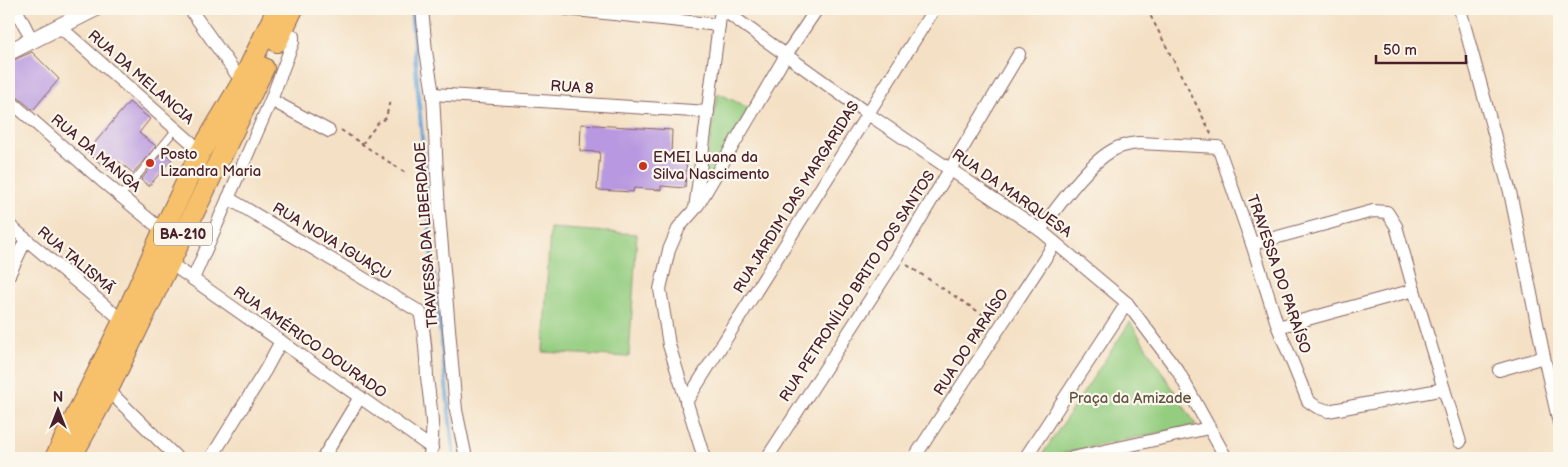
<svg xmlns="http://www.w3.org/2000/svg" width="1568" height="467" font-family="'Balsamiq Sans',sans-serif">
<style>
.green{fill:#94cd80;stroke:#6f7656}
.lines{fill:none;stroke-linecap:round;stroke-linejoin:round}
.stream{stroke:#68a5d9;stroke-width:4}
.building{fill:#b898e0}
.service-casing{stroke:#866361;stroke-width:8}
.minor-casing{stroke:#866361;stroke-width:14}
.tertiary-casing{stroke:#866361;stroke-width:18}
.primary-casing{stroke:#866361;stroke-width:22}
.path{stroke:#866361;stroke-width:2;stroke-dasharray:4 4;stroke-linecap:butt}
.service{stroke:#fff;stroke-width:6}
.minor{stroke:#fff;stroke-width:12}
.tertiary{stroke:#fff;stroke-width:16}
.primary{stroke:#f6c16b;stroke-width:20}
.poi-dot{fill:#c8321e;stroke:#fbf7ec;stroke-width:2}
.labels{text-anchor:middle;stroke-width:4.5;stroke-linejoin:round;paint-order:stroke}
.shield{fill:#fbf7ec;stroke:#7f6065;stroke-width:1}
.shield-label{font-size:14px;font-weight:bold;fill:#4a1f2b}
.street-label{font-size:15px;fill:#4a1f2b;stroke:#fbf7ec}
.poi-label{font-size:15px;fill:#4a1f2b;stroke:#fbf7ec;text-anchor:start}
.park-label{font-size:15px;fill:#605344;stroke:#fbf7ec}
</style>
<rect width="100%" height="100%" fill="#fbf7ec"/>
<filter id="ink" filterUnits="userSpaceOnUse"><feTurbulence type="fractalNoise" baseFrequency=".02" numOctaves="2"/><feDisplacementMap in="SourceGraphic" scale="10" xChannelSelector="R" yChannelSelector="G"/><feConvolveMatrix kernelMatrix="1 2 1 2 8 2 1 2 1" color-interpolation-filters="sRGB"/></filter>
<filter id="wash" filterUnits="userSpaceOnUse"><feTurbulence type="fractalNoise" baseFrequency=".0096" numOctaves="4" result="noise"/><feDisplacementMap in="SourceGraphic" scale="20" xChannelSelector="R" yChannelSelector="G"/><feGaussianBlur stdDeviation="1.12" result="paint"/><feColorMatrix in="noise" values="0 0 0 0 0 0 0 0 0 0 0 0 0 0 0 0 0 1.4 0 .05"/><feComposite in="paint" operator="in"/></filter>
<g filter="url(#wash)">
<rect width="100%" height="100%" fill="#f4e0c4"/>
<!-- green -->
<g class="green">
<polygon points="718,93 749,108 702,188"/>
<polygon points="550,228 637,234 629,357 543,352"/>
<polygon points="1130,322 1196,425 1040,458"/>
</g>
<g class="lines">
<!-- stream -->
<polyline class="stream" points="411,9 432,255 454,458"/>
</g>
<g id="blocks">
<!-- building -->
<g class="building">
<polygon points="32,52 59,79 33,110 14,94 9,92 9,62"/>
<polygon points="129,102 150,119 139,133 156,146 133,173 117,160 108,170 87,152"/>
<polygon points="581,124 672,130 671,156 687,157 685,188 661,186 661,190 634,188 633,192 597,190 600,152 580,151"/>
<polygon points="163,152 172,159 149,186 141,180"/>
</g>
</g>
</g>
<g filter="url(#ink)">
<use href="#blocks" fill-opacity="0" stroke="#866361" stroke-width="1"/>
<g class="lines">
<!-- service casing -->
<g class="service-casing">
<polyline id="service" points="121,196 176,129"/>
</g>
<!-- minor casing -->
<g class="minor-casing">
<g id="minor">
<polyline points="16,9 32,40"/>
<polyline points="190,9 242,82"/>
<polyline points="422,9 426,51 433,94 439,213 456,410 466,458"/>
<polyline points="566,9 719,25"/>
<polyline points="722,9 868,114 1040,230 1127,303 1178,371 1226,458"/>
<polyline points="1460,9 1510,192 1544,357 1559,423"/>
<polyline points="59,26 201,151"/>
<polyline points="433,94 708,112"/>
<polyline points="9,100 101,180 163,231"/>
<polyline points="271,100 329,131"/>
<path d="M 228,198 L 420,312 C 425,333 426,355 427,377 C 430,403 436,433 429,458"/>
<polyline points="698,205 786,55 817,9"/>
<polyline points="9,225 123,321"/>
<path d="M 1040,230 C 1058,207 1087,164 1113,150 C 1121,145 1130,144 1139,143 L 1218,147 L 1252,244 L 1278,327 L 1308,401 L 1317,407 L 1328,411 L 1444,389"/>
<polyline points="1252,244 1373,211 1387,212 1396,226 1414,290 1460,442"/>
<polyline points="170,263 432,448"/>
<polyline points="9,275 26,239"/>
<polyline points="193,279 271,100 293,42 293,36 283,29"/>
<polyline points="1278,327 1414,290"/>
<polyline points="1499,370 1544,357"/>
<polyline points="108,390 177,458"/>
<polyline points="686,402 934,9"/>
<polyline points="211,458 266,369 281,341"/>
<polyline points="323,458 360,397"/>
<polyline points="704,458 669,345 660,289 669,250 679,227 695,209 721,9"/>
<polyline points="767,458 897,258 1019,54"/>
<polyline points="914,458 1055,243"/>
<polyline points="1025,458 1127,303"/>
<polyline points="1072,458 1209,428"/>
</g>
</g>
<!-- tertiary casing -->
<g class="tertiary-casing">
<polyline id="tertiary" points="9,52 94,9"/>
</g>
<!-- primary casing -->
<g class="primary-casing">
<g id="primary">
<polyline points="277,42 293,9"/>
<polyline points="55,458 123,321 163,231 201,151 242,82 277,9"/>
<polyline points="71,458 108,390 264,68"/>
</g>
</g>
<!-- path -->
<g class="path">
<polyline points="1147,9 1212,135"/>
<polyline points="341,130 407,174"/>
<polyline points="362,144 378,123 386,118 390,100"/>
<polyline points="907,265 991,320"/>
</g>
<!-- service -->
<use href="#service" class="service"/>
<!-- minor -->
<use href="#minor" class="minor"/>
<!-- tertiary -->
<use href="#tertiary" class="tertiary"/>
<!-- primary -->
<use href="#primary" class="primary"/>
</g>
</g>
<!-- markers -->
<g class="poi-dot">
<circle cx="150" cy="163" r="5"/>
<circle cx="643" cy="166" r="5"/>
</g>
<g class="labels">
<!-- shield labels -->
<rect class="shield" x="154" y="222.5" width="58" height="23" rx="4"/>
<g class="shield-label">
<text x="183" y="239">BA-210</text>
</g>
<!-- street labels -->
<g class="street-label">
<text transform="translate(141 77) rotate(41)" y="5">RUA DA MELANCIA</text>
<text transform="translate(572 87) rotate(4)" y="5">RUA 8</text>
<text transform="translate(96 153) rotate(40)" y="5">RUA DA MANGA</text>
<text transform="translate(1012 193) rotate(35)" y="5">RUA DA MARQUESA</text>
<text transform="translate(796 197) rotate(-58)" y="5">RUA JARDIM DAS MARGARIDAS</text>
<text transform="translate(426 235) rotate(-94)" y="5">TRAVESSA DA LIBERDADE</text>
<text transform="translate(332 241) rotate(31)" y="5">RUA NOVA IGUAÇU</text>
<text transform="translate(76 260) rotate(40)" y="5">RUA TALISMÃ</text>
<text transform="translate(1279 274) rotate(71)" y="5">TRAVESSA DO PARAÍSO</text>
<text transform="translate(857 286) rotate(-57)" y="5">RUA PETRONÍLIO BRITO DOS SANTOS</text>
<text transform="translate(310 342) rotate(35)" y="5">RUA AMÉRICO DOURADO</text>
<text transform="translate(971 342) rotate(-57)" y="5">RUA DO PARAÍSO</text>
</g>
<!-- poi labels -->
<g class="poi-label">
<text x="160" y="159">Posto<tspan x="160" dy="17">Lizandra Maria</tspan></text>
<text x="653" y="162">EMEI Luana da<tspan x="653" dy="17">Silva Nascimento</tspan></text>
</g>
<!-- park labels -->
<g class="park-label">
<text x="1130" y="403">Praça da Amizade</text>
</g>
</g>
<!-- margin -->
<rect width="1568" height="467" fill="none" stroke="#fbf7ec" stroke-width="30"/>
<!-- north arrow -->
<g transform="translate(58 410)" stroke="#fbf7ec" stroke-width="4" paint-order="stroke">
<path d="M0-4L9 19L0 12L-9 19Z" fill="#4a1f2b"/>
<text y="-8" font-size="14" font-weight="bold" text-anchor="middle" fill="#4a1f2b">N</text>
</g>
<!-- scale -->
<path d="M1376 55v8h90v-8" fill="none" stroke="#4a1f2b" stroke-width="2.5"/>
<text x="1383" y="55" font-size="15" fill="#4a1f2b" stroke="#fbf7ec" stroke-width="4" paint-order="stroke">50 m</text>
</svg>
